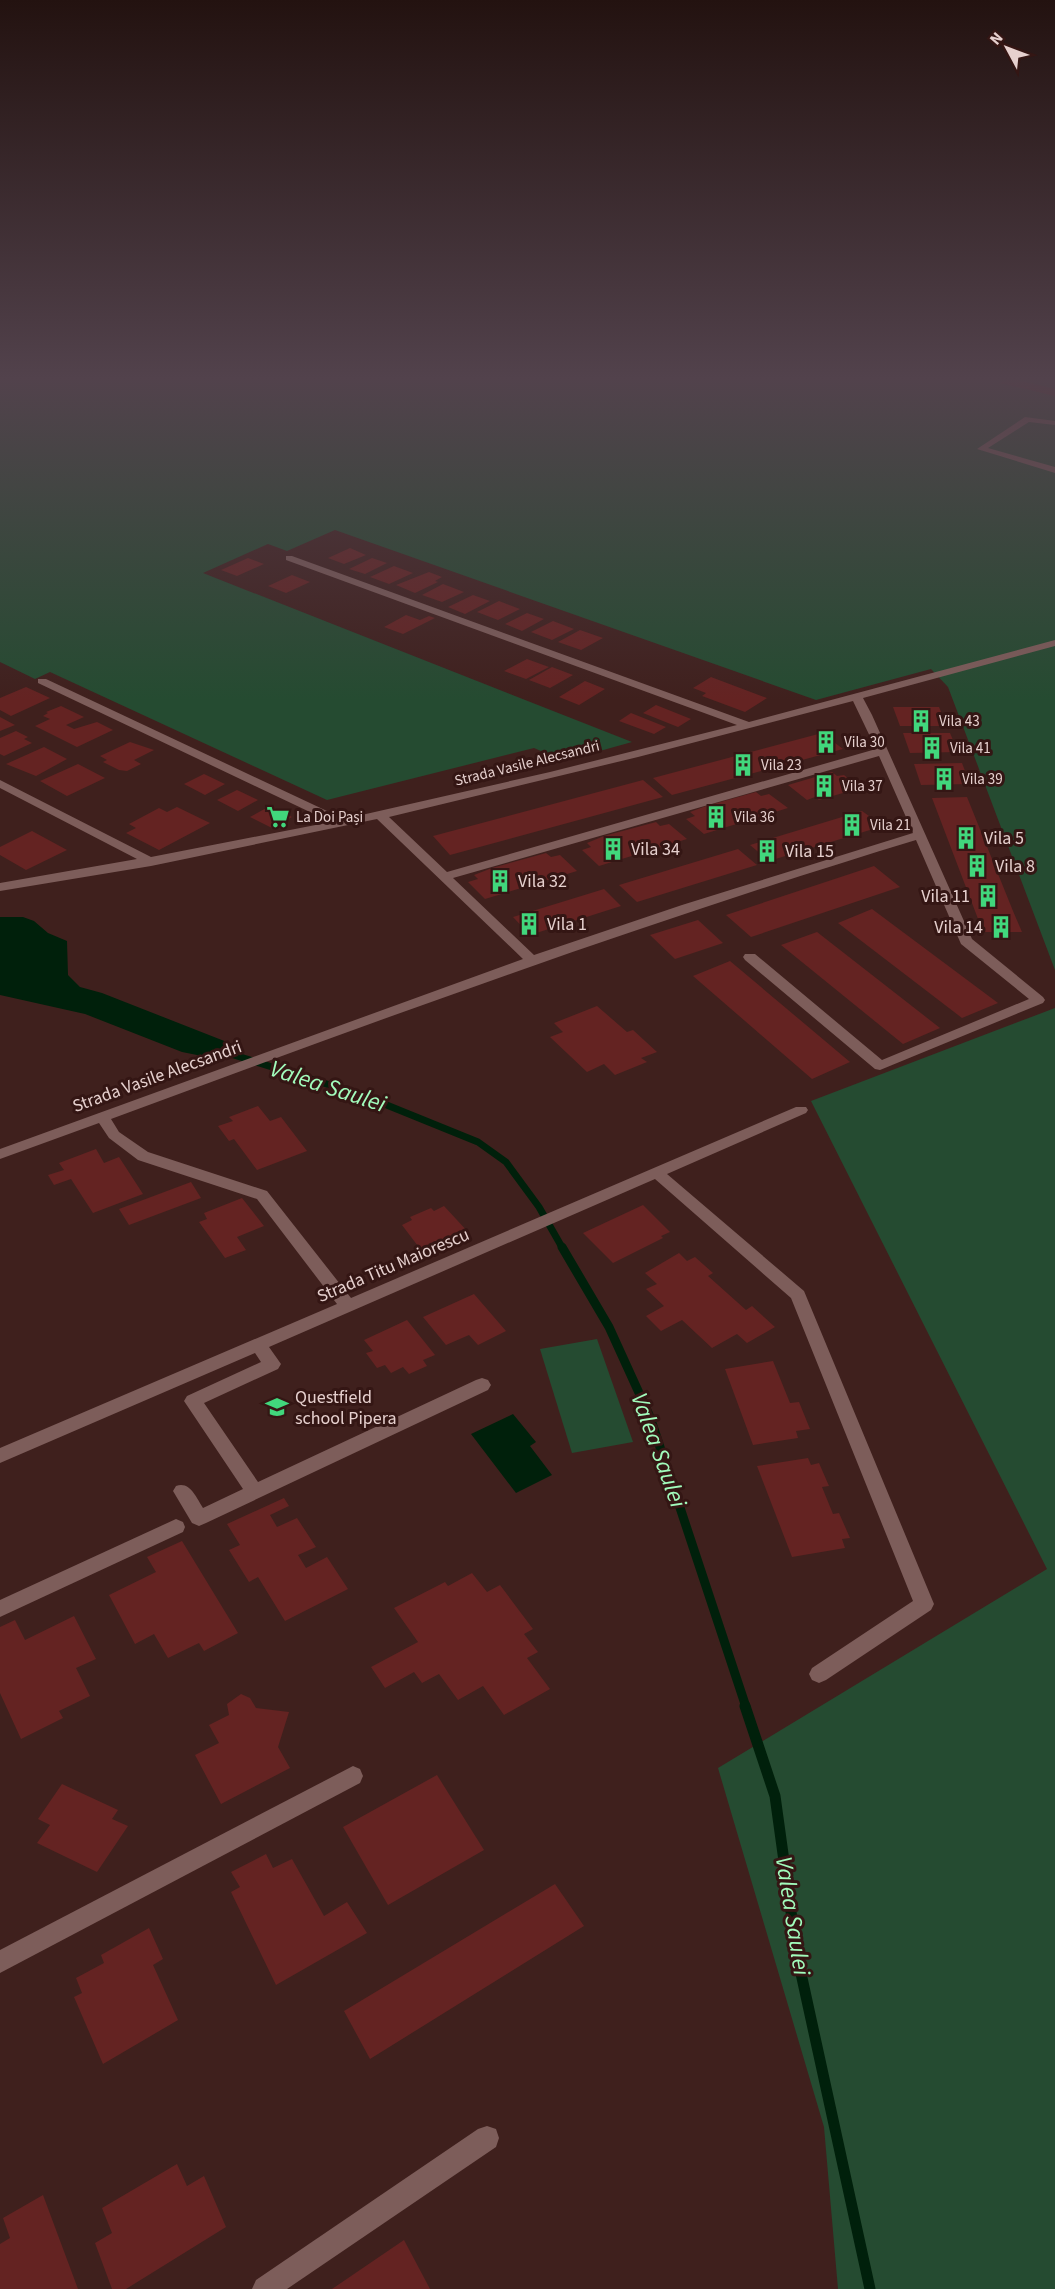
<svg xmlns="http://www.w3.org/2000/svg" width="1055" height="2289" font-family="'Source Sans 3',sans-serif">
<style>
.green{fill:#254b31}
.water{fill:#00200b}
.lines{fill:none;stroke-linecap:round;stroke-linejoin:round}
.stream-far2{stroke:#00200b;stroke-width:7}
.stream-far1{stroke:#00200b;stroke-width:9}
.stream{stroke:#00200b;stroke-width:11}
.building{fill:#642322}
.minor{fill:#7d5d5a;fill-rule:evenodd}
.labels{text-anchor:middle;stroke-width:6;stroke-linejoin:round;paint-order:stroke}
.far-poi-label{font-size:15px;fill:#e6d0ce;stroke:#341614;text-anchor:start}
.far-street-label{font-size:15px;fill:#e6d0ce;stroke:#341614}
.poi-label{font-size:18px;fill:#e6d0ce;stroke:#341614;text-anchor:start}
.street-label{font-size:18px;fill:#e6d0ce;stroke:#341614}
.near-water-label{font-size:24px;font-style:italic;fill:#a2fcbc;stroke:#341614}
</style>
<rect width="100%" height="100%" fill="#3f201d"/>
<!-- green -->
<g class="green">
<polygon points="0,380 1055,380 1055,970 948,687 931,669 816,700 335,530 287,551 268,544 203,573 632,742 564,761 534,748 327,800 50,672 35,679 0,662"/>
<polygon points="1055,1008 1055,2289 838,2289 824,2127 718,1768 1047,1569 811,1101"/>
<polygon points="597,1339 633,1442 572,1453 540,1349"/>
</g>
<!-- water -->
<g class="water">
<polygon points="0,917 23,917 34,921 48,933 67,941 68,975 80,987 102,993 232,1044 230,1055 212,1058 182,1052 85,1014 0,995"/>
<polygon points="513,1414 536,1442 530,1446 552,1475 516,1493 471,1434"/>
</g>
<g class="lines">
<!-- stream-far2 -->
<polyline class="stream-far2" points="221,1051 362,1095 478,1142 506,1162 539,1207 563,1249"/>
<!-- stream-far1 -->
<polyline class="stream-far1" points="562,1247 609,1327 650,1417 746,1707"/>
<!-- stream -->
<polyline class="stream" points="745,1706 775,1796 797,1955 870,2289"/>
</g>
<!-- building -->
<g class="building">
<polygon points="1006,380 1018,380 1055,389 1055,396 1000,383"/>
<polygon points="350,548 366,555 344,564 328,558"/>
<polygon points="248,558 264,564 237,576 221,570"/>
<polygon points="372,558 387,563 365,574 349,569"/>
<polygon points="394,566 413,573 389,584 370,577"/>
<polygon points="429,572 442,577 435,581 438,582 415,593 396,585"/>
<polygon points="292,575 310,582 286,593 268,586"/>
<polygon points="443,584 464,592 442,602 422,595"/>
<polygon points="473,595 490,601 465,614 448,607"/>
<polygon points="499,601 520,609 498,620 477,612"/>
<polygon points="527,613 544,619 522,631 505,624"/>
<polygon points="406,615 420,620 429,616 435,618 403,634 384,627"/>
<polygon points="553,621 574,629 552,640 531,632"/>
<polygon points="580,630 603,638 581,650 558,642"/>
<polygon points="527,659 549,667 526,679 504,671"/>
<polygon points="552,667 573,675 550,688 529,680"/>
<polygon points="711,677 767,698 745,712 702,696 706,693 693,688"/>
<polygon points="585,681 605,689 579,705 559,697"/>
<polygon points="26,687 50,698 11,716 0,710 0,698"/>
<polygon points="656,705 691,719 678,727 643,713"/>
<polygon points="61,706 84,717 66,725 74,729 97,722 113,730 77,747 35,726 50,719 43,716 48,713 46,712"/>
<polygon points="893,707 939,707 947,726 900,726"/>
<polygon points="631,713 666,727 654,734 619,721"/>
<polygon points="0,717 15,725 0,731"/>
<polygon points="16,731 28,737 24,739 32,743 4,756 0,754 0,738"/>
<polygon points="822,733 843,749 672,795 653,778"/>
<polygon points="903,733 950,733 958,752 910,753"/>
<polygon points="130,742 154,750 134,760 141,764 127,771 119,770 103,762 107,760 100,756"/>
<polygon points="44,747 67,759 36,776 6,764"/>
<polygon points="962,763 970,784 921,785 914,764"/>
<polygon points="78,764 105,778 67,796 40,781"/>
<polygon points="832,772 837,776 844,775 860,788 819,800 815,797 807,800 788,785"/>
<polygon points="204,774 225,784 205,795 184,784"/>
<polygon points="643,780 663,797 450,855 433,836"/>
<polygon points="237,790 258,800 238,811 217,800"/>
<polygon points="756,792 761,796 769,794 788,808 704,834 686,819 695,816 690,812 706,806"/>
<polygon points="967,797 1013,911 1022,932 983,932 932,798"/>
<polygon points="270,806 292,817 272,828 250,817"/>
<polygon points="177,807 210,823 159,850 126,833 136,828 129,824 159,808 167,812"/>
<polygon points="862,811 883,826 769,861 750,845"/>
<polygon points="656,822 660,826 669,824 687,839 599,866 582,850 591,847 587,843 604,836"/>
<polygon points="32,831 67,850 26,870 0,855 0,847"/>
<polygon points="738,849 757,865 637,902 619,885"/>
<polygon points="546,853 551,857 560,855 577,871 485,899 468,882 478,879 474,875 492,868"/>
<polygon points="874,866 900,887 751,937 726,915"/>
<polygon points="604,889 621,906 530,935 513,917"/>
<polygon points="872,909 998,1003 962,1018 838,923"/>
<polygon points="698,920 723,943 675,959 650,935"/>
<polygon points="817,932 940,1028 903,1044 781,945"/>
<polygon points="730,961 850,1062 812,1079 693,976"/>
<polygon points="597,1006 627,1032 633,1030 657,1052 641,1058 647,1062 615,1075 604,1064 587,1072 550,1037 563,1032 554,1023"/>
<polygon points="258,1106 270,1121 281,1117 307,1151 257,1170 234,1139 229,1141 218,1126 233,1121 229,1117"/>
<polygon points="96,1149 104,1163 119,1157 143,1194 93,1213 71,1179 54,1185 48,1175 64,1170 59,1163"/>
<polygon points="191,1182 201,1198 129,1225 119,1209"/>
<polygon points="242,1198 264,1226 237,1237 246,1250 225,1258 199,1222 207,1219 204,1213"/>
<polygon points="643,1205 670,1232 661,1236 663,1238 613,1263 583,1233"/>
<polygon points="444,1206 469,1233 424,1254 402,1225 412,1220 410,1217 431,1208 434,1211"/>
<polygon points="679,1253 687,1261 695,1257 713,1273 708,1276 746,1310 752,1306 775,1327 747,1343 737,1334 712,1348 682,1320 661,1331 646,1316 664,1306 646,1289 657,1284 645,1273"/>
<polygon points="474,1294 506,1331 478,1345 469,1335 446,1345 423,1317"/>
<polygon points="407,1320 435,1355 423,1360 427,1366 409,1374 403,1367 391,1373 385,1365 377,1368 366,1353 373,1351 364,1340"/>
<polygon points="773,1361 790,1403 799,1402 810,1429 796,1431 798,1438 753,1445 725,1369"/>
<polygon points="808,1458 811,1465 819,1463 829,1486 822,1487 833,1514 839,1513 850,1538 842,1539 845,1548 792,1557 757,1466"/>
<polygon points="284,1498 289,1506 270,1515 277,1527 297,1518 316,1547 298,1555 306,1568 327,1557 348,1589 285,1621 258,1577 249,1582 229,1550 240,1545 227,1524"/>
<polygon points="182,1541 238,1633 204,1651 199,1643 168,1658 154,1634 135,1644 109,1595 156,1572 147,1557"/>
<polygon points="472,1573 487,1592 500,1585 533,1629 524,1634 538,1652 527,1658 550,1689 504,1715 483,1686 458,1700 439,1674 422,1683 414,1672 385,1688 371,1667 418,1642 394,1608 445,1582 448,1586"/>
<polygon points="74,1616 96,1659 76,1668 90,1696 59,1711 63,1718 21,1739 0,1693 0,1627 15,1620 25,1640"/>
<polygon points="241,1694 250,1698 256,1708 289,1712 278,1747 290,1768 221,1804 195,1755 219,1743 209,1725 229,1715 227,1704"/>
<polygon points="437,1775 484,1850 388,1905 343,1827"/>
<polygon points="62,1784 118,1810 112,1819 128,1826 97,1872 37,1843 50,1825 38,1819"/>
<polygon points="266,1854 273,1868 292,1859 324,1916 347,1902 367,1933 276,1985 231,1892 240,1887 231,1872"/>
<polygon points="555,1884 584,1926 370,2059 344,2011"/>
<polygon points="149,1928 163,1959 153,1965 178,2020 103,2064 74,1997 82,1993 76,1978 104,1963 101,1955"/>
<polygon points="177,2164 187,2186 204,2176 226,2227 126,2289 112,2289 95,2243 112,2233 102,2208"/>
<polygon points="43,2195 78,2289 0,2289 0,2244 10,2238 3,2218"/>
<polygon points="404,2240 430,2289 332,2289"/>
</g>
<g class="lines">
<!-- minor -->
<g class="minor">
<polygon points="1025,417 1055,421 1055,425 1029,422 988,448 1055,467 1055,473 977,449"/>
<path d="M 286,556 L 292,556 L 749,722 L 1055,640 L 1055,646 L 863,698 L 872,715 L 972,939 L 1043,997 L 1045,1000 L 1043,1003 L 880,1070 L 875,1069 L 745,960 L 743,957 L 745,954 L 755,954 L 882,1060 L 1029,999 L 961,944 L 916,840 C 643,923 378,1020 111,1119 L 119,1132 L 148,1152 L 267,1191 L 351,1298 L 796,1107 L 806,1107 L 808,1110 L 806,1113 L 667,1174 L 804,1291 L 934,1604 L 931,1610 L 826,1680 L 819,1683 L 812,1680 L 809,1674 L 812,1668 L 913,1601 L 791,1298 L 655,1179 L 269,1347 L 281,1364 L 278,1369 L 204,1403 L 258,1482 L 476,1380 L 482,1378 L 488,1380 L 491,1385 L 488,1390 L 206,1523 L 199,1526 L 192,1523 L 173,1491 L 176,1486 C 190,1481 196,1497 203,1508 L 243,1489 L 184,1401 L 187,1396 L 261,1362 L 255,1353 L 0,1463 L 0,1448 L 337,1304 L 257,1199 L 138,1160 L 109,1138 L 99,1123 L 0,1159 L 0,1149 L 523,959 L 377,819 L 151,866 L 0,891 L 0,883 L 137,859 L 0,788 L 0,780 L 151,857 L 331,822 L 38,683 L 38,679 L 46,679 L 344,819 L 550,772 L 737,725 L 286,560 ZM 853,701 L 876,749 L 447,872 L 389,817 L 638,757 ZM 879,756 L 913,833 L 682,905 L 534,955 L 453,878 Z"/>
<polygon points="176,1519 183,1522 185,1527 183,1532 0,1617 0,1600"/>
<polygon points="353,1766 360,1769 363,1776 360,1783 0,1973 0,1950"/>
<polygon points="487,2126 496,2129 499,2138 496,2147 287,2289 252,2289 256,2280 478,2129"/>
</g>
</g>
<!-- sky -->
<linearGradient id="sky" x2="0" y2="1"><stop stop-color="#231210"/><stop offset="0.54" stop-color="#52424c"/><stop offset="1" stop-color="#52424c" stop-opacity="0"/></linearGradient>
<rect width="1055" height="700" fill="url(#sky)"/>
<!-- icons -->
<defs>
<g id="building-bare" transform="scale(1.8)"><path d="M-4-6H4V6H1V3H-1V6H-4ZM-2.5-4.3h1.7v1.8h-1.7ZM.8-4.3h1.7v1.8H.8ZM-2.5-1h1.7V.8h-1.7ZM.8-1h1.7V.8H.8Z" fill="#41d77c" stroke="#341614" stroke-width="2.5" paint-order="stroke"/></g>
<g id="supermarket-bare" transform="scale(1.8)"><path d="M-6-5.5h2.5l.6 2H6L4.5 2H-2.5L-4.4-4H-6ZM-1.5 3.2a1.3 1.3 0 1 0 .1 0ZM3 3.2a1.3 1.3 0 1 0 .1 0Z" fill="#41d77c" stroke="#341614" stroke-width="2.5" paint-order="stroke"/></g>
<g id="school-bare" transform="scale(1.8)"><path d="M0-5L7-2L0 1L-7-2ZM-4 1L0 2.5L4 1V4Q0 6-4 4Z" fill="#41d77c" stroke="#341614" stroke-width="2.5" paint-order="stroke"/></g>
</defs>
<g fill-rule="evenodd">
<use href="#building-bare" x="921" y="721"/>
<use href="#building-bare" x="826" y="742"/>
<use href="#building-bare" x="932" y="748"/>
<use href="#building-bare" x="743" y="765"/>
<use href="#building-bare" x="944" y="779"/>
<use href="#building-bare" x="824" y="786"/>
<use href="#supermarket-bare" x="278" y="817"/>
<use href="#building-bare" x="716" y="817"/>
<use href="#building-bare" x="852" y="825"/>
<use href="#building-bare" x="966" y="838"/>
<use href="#building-bare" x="613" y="849"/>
<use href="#building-bare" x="767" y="851"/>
<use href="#building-bare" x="977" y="866"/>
<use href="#building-bare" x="500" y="881"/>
<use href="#building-bare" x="988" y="896"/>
<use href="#building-bare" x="529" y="924"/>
<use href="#building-bare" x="1001" y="927"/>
<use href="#school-bare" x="277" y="1407"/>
</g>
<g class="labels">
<!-- far-poi labels -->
<g class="far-poi-label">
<text x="939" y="726">Vila 43</text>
<text x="844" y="747">Vila 30</text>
<text x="950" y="753">Vila 41</text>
<text x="761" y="770">Vila 23</text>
<text x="962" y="784">Vila 39</text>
<text x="842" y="791">Vila 37</text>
<text x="296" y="822">La Doi Pași</text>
<text x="734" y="822">Vila 36</text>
<text x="870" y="830">Vila 21</text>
</g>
<!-- far-street labels -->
<g class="far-street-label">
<text transform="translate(527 763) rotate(-14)" y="5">Strada Vasile Alecsandri</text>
</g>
<!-- poi labels -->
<g class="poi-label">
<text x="984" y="844">Vila 5</text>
<text x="631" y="855">Vila 34</text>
<text x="785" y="857">Vila 15</text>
<text x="995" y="872">Vila 8</text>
<text x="518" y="887">Vila 32</text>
<text x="970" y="902" text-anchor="end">Vila 11</text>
<text x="547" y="930">Vila 1</text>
<text x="983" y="933" text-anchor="end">Vila 14</text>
<text x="295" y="1403">Questfield<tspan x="295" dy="21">school Pipera</tspan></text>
</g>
<!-- street labels -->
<g class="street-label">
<text transform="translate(157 1076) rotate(-20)" y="6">Strada Vasile Alecsandri</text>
<text transform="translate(393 1265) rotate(-23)" y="6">Strada Titu Maiorescu</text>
</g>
<!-- near-water labels -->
<g class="near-water-label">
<text transform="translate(328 1086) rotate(18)" y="8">Valea Saulei</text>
<text transform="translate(659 1450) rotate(70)" y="8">Valea Saulei</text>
<text transform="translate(793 1916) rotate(81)" y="8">Valea Saulei</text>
</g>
</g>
<!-- north arrow -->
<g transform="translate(1007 48) rotate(311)" stroke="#341614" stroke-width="4.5" paint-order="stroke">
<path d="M0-4.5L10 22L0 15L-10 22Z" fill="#e6d0ce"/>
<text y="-9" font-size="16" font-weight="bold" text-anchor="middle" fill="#e6d0ce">N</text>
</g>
</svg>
